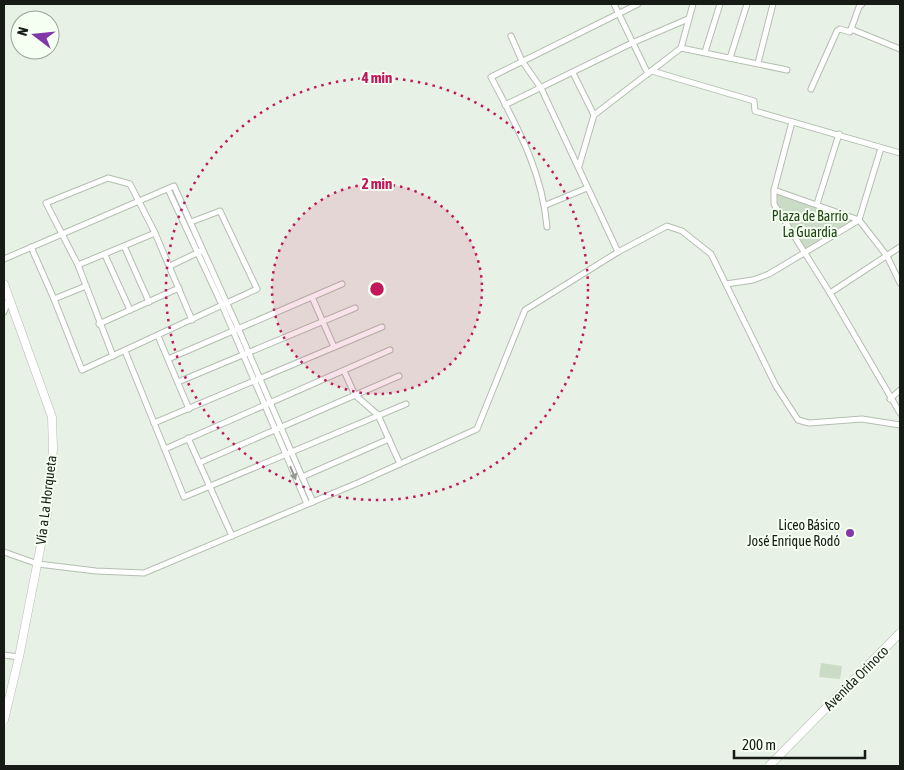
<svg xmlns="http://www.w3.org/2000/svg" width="904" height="770" font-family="'Asap Condensed',sans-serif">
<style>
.green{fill:#cadcc5}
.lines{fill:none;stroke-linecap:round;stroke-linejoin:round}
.street-casing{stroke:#b4beb1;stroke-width:7}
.secondary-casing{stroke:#b4beb1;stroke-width:9}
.street{stroke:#fff;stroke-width:5}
.secondary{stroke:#fff;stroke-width:8}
.oneway{fill:#979896}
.ring{fill:none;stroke:#c2185b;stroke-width:2.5;stroke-dasharray:2.5 5}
.poi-dot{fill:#8237a9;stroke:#f5fff2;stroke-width:2}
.labels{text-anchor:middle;stroke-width:4;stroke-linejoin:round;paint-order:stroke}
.park-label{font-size:14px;fill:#1e4412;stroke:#f5fff2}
.street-label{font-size:14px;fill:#171b16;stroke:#f5fff2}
.poi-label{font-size:14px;fill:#171b16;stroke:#f5fff2;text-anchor:end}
.centre{fill:#c2185b;stroke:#f5fff2;stroke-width:2.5}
.ring-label{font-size:15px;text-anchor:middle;font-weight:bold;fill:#c2185b;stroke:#f5fff2;stroke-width:4;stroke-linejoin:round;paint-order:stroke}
</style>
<rect width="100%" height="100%" fill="#e7f1e5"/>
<!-- green -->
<g class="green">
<polygon points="774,190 859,220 804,254 774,204"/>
<polygon points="821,663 842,666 840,679 819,677"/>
</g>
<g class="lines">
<!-- street casing -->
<g class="street-casing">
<g id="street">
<polyline points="614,4 648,74"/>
<polyline points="851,29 900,49"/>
<polyline points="511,36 522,61 541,88 618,252"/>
<polyline points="681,48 787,70"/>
<polyline points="705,52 720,4"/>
<polyline points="730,58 747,4"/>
<polyline points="758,63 773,4"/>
<polyline points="652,71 754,101 755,111 900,153"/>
<polyline points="573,73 594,115 579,166"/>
<polyline points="811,89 837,31 840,29 850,32 859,7 862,4"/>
<polyline points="505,105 632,43 688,19"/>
<polyline points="594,115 681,48 693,4"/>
<polyline points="792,122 774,190 774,204 830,293 900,413"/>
<polyline points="168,189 222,305 307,504"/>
<polyline points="774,190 859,220 887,256 900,283"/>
<polyline points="817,204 839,134"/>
<polyline points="546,205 587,188"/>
<path d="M 547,227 C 542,170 517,127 491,77 L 638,4"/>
<polyline points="124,246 149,302"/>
<polyline points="31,247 54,299 82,370 257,289 220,211 191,222"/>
<polyline points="105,255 130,310"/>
<polyline points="4,259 174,186 238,328 313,502"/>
<polyline points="78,265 155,233"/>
<polyline points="170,266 201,251"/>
<polyline points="726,284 753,280 769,274 859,220 881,148"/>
<polyline points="830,293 900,247"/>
<polyline points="312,297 334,347"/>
<polyline points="54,299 86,286"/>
<polyline points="4,312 9,298"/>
<polyline points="99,324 179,288"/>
<polyline points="158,336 189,409"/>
<polyline points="125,351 184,497 406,404"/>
<polyline points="113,356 78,265 46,203 108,178 130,184 155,233 192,320"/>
<polyline points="168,359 342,284"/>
<polyline points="344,371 355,395 378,415 400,464"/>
<polyline points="178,382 355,308"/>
<polyline points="890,399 900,390"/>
<polyline points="154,423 382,327"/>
<polyline points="188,438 232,536"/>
<polyline points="165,449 390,350"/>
<polyline points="199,463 399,376"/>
<polyline points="302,477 389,439"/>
<polyline points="4,552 38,564 96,571 144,573 360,482 477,429 525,310 618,252 667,226 682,231 711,254 776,386 798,420 809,423 862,419 900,425"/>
<polyline points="4,655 19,657"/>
</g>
</g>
<!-- secondary casing -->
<g class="secondary-casing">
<g id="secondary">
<polyline points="4,284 52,417 53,449 47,514 19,657 4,720"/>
<polyline points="769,766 900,633"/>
</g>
</g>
<!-- street -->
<use href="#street" class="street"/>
<!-- secondary -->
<use href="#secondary" class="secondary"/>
</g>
<!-- one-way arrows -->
<defs><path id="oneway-solid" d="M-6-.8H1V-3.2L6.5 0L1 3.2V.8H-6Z" transform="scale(1.25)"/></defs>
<use class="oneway" href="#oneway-solid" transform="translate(293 473) rotate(67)"/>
<!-- distance rings -->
<circle cx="377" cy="289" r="105" fill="#c2185b" fill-opacity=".12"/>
<g class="ring">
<circle cx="377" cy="289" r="105"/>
<circle cx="377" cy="289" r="211"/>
</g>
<!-- markers -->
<circle class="poi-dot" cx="850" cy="533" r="5"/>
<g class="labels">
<!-- park labels -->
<g class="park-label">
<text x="810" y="221">Plaza de Barrio<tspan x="810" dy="16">La Guardia</tspan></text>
</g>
<!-- street labels -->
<g class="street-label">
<text transform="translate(46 500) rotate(-83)" y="5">Vía a La Horqueta</text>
<text transform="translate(856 678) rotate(-45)" y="5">Avenida Orinoco</text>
</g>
<!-- poi labels -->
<g class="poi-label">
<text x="840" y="530">Liceo Básico<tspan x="840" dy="16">José Enrique Rodó</tspan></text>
</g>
</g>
<circle cx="377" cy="289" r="8" class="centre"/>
<g class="ring-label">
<text x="377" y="83">4 min</text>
<text x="377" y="189">2 min</text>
</g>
<!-- border -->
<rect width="904" height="770" fill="none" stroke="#171b16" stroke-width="10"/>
<!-- north arrow -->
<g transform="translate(35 35) rotate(286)"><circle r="24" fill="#f5fff2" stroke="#9ca49a"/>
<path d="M0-4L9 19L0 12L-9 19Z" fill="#8237a9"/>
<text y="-8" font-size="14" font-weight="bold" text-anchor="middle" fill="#171b16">N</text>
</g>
<!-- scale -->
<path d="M734 750v8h131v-8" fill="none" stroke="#171b16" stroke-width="2.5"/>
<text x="742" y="750" font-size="15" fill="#171b16" stroke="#f5fff2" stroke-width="4" paint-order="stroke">200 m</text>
</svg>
